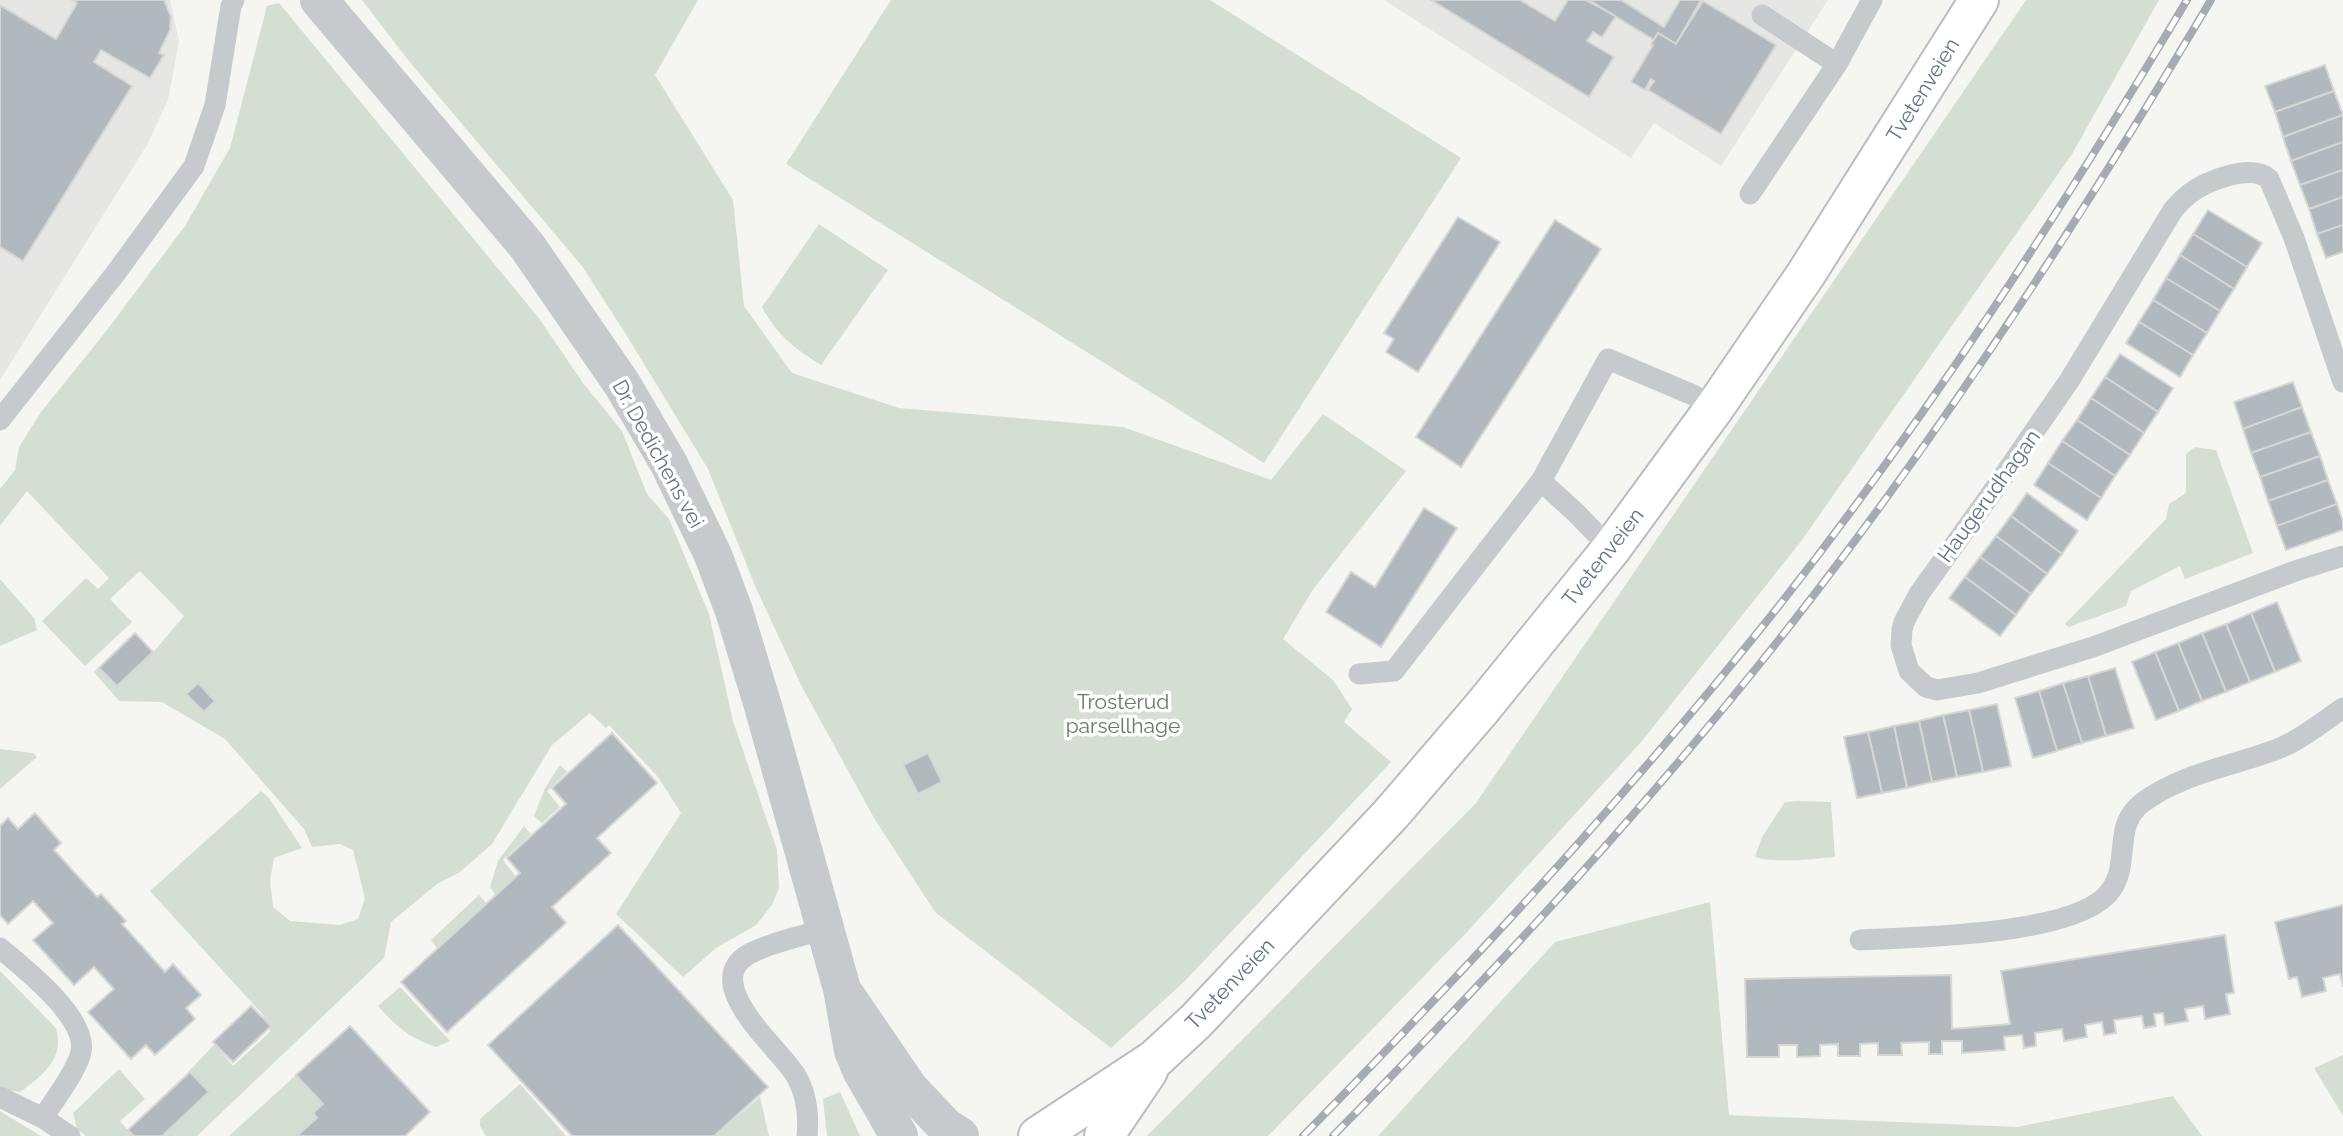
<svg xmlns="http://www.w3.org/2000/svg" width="2343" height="1136" font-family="Raleway,sans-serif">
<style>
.built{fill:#e6e7e5}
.green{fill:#d5ded2}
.building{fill:#b1b8be;stroke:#d6d7d4;stroke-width:2}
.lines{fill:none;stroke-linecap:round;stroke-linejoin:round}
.secondary-casing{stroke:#b8bdc2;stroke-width:42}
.service{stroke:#c7cacd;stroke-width:21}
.tertiary{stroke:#c7cacd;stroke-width:38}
.secondary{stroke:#fff;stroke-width:38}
.rail-casing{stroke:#a6abb1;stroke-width:8}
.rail{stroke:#fff;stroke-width:5;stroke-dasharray:16;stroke-linecap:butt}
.labels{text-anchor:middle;stroke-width:7;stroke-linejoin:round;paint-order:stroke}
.street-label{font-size:21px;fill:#617385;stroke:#fff}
.park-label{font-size:21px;fill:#647c61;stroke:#fff}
</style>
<rect width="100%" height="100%" fill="#f5f6f1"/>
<!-- built -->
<g class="built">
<polygon points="0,0 170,0 179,41 168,100 147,145 0,380"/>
<polygon points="1384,0 1828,0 1721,166 1654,123 1631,158"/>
</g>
<!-- green -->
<g class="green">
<polygon points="362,0 698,0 655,75 733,200 744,306 792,373 899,408 1123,427 1271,480 1323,414 1406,471 1314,588 1283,639 1333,680 1352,709 1344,722 1391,762 1184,982 1111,1048 935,912 874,818 802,687 756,588 708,469 627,336 582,266 408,60"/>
<polygon points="891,0 1210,0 1461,158 1264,463 786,164"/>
<polygon points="2026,0 2159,0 2072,154 1802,540 1642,741 1467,932 1268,1136 1147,1136 1476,803"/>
<polygon points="279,3 538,317 583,383 622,431 647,494 669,519 709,614 733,721 777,850 779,888 772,905 756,925 716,948 683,977 616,914 681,813 658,777 609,725 606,728 590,713 552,745 492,844 460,872 437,884 391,922 384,958 197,1136 154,1136 204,1090 188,1072 215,1044 233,1066 271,1031 261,1021 264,1016 150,891 261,791 269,798 302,848 274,858 270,880 273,907 290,921 340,925 358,919 365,898 353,850 340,844 312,847 304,829 225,739 162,702 119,701 94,672 101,665 119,684 155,650 184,616 140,571 110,599 132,622 85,666 42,621 86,578 98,589 109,578 27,491 0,526 0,489 15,470 19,447 41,412 104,334 185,226 230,148 267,6"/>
<path d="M 819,224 L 888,270 L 821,365 C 795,349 776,334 762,307 Z"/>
<polygon points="2195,447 2216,450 2253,553 2185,579 2180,566 2131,591 2126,606 2069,627 2065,624 2166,519 2169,504 2186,493 2186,454"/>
<polygon points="0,579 34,618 37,630 0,646"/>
<polygon points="0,749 33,753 37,757 0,789"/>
<polygon points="560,765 567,772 547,791 560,807 542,823 534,816 545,788"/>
<path d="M 1798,801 L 1831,802 L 1835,857 C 1809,859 1782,864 1755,857 L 1762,837 L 1785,802 Z"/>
<polygon points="524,826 531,834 503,860 516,877 496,896 490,887 498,861"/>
<polygon points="479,895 486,903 437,948 431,940"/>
<polygon points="1710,902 1729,1115 2017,1127 2173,1096 2202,1136 1378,1136 1555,942"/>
<path d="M 0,971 L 56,1028 C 65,1059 42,1076 20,1092 L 0,1089 Z"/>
<path d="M 400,987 L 450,1041 L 436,1047 C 409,1038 397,1027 378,1006 Z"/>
<polygon points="2343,1055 2343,1116 2314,1068"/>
<polygon points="119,1069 145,1099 120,1121 133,1136 86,1136 77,1129 73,1113"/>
<polygon points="296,1075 323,1104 317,1118 297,1136 229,1136"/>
<polygon points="520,1084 566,1136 486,1136 480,1126 480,1119"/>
<polygon points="840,1092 860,1136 827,1136 823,1099"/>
<polygon points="760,1097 769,1136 715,1136"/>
<polygon points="0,1111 3,1113 41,1136 0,1136"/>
</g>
<!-- building -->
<g class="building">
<polygon points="72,0 164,0 171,17 170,30 159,53 164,55 150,78 101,50 94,62 132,86 23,261 0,247 0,5 56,39 77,3"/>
<polygon points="1431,0 1520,0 1555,21 1568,0 1586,0 1616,16 1602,37 1593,32 1587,41 1614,57 1589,97"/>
<polygon points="1589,0 1621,0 1664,27 1680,0 1701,0 1676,44 1658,33 1654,40"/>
<polygon points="1703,1 1776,45 1721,134 1648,90 1654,81 1651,79 1645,90 1631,82 1653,45 1651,44 1658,33 1676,44"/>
<polygon points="2325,65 2334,91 2275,112 2265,86"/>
<polygon points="2334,91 2343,115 2283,137 2275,112"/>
<polygon points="2343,115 2343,142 2291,161 2283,137"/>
<polygon points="2343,142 2343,170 2300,185 2291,161"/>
<polygon points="2343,170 2343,197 2309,209 2300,185"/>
<polygon points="2343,197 2343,225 2317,234 2309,209"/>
<polygon points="2208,210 2262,243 2247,267 2193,234"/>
<polygon points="1458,217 1500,242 1418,372 1386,352 1394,339 1384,333"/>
<polygon points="1555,220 1601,249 1461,467 1416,437"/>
<polygon points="2343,225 2343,252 2326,258 2317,234"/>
<polygon points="2193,234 2247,267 2234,289 2180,255"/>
<polygon points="2180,255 2234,289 2220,311 2166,278"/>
<polygon points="2166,278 2220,311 2207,333 2153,300"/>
<polygon points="2153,300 2207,333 2193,355 2139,322"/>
<polygon points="2139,322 2193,355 2180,377 2126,343"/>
<polygon points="2120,354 2173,388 2158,412 2105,377"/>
<polygon points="2105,377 2158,412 2144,433 2091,398"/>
<polygon points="2293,382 2302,407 2243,429 2234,402"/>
<polygon points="2091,398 2144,433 2130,455 2077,420"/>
<polygon points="2302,407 2311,432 2251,453 2243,429"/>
<polygon points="2077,420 2130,455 2115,476 2062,441"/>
<polygon points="2311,432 2320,456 2260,477 2251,453"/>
<polygon points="2062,441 2115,476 2101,498 2048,463"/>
<polygon points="2320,456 2328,480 2268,501 2260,477"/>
<polygon points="2048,463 2101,498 2087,520 2034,485"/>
<polygon points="2328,480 2337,504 2277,526 2268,501"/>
<polygon points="2027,493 2078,531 2062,554 2011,516"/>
<polygon points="2337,504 2343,522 2343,530 2286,550 2277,526"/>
<polygon points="1424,508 1457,528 1381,647 1326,612 1351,572 1375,587"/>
<polygon points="2011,516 2062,554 2047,574 1996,536"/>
<polygon points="1996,536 2047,574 2031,594 1980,557"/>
<polygon points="1980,557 2031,594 2016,615 1965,577"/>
<polygon points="1965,577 2016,615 2000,636 1949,598"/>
<polygon points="2277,602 2301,661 2275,672 2251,613"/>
<polygon points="2251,613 2275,672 2250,682 2226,624"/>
<polygon points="2226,624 2250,682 2226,692 2202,633"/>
<polygon points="135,633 153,652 117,686 99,668"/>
<polygon points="2202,633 2226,692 2202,701 2178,643"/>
<polygon points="2178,643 2202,701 2179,711 2155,652"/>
<polygon points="2155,652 2179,711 2156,720 2132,662"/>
<polygon points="2115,668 2134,728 2106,736 2088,676"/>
<polygon points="2088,676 2106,736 2082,743 2063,683"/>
<polygon points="198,683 215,701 204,712 186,694"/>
<polygon points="2063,683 2082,743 2057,751 2039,691"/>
<polygon points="2039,691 2057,751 2033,758 2015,698"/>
<polygon points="1997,704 2011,766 1983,772 1969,710"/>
<polygon points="1969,710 1983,772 1957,777 1943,715"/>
<polygon points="1943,715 1957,777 1932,782 1919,721"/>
<polygon points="1919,721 1932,782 1907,788 1894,726"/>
<polygon points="1894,726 1907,788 1882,793 1868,732"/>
<polygon points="1868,732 1882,793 1857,798 1844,737"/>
<polygon points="612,733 657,783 597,838 611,853 552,907 566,923 447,1032 401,982 520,873 507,858 566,804 552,788"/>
<polygon points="928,753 942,782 918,794 903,765"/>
<polygon points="35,813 61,843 54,850 97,897 101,894 126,921 122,924 165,972 173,964 201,995 186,1008 195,1019 155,1055 146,1045 131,1059 88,1012 114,989 94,967 74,985 33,940 53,923 33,901 8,924 0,915 0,826 8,818 18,829"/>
<polygon points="2343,905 2343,987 2340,974 2323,978 2326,991 2302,997 2297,977 2289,979 2275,922"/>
<polygon points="618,925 768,1087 714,1136 572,1136 488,1045"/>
<polygon points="2225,935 2234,993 2226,994 2230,1014 2205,1019 2203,1006 2185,1009 2188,1021 2165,1025 2163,1013 2154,1014 2156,1026 2144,1028 2142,1016 2114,1020 2116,1033 2104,1035 2102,1022 2085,1025 2087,1037 2064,1041 2062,1029 2035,1033 2036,1046 2024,1048 2022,1035 2004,1037 2005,1050 1962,1053 1962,1041 1942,1041 1942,1054 1929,1054 1929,1042 1901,1043 1902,1055 1878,1055 1878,1043 1860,1044 1860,1056 1838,1056 1838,1044 1820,1045 1820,1056 1797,1057 1797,1045 1779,1045 1779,1057 1747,1057 1745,979 1951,975 1952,1029 2010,1024 2001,971"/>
<polygon points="251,1006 271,1026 233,1062 213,1042"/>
<polygon points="350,1026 430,1112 405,1136 297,1136 317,1118 313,1113 323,1104 296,1075"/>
<polygon points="190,1072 209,1092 162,1136 134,1136 128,1130"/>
</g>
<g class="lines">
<!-- secondary casing -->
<g class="secondary-casing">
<g id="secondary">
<polyline points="1038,1136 1155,1059 1196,1021 1391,814 1482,708 1611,549 1715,407 1806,274 1979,0"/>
<polyline points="1104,1136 1148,1071"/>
</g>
</g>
<!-- service -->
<g class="service">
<polyline points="1762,15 1837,64"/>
<polyline points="1750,194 1837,64 1872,0"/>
<path d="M 2343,382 L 2294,238 L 2269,179 C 2251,163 2206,181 2189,194 C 2184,198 2178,204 2173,210 L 2069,381 L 1991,494 L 1919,594 L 1904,622 L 1902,630 L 1901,645 L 1909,671 L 1926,687 L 1937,690 L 1978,683 L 2093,647 L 2298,570 L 2343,556"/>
<polyline points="0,420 115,274 194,166 215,105 231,6 234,0"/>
<polyline points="1541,481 1575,512 1611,549"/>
<polyline points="1359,674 1394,671 1541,481 1608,359 1693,395 1715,407"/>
<path d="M 1860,940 C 1914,937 2080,936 2111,890 C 2131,862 2112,826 2142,803 C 2181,773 2235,766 2280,748 C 2302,739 2324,721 2343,708"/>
<path d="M 0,948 C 24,968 88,1018 81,1052 C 77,1071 54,1100 43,1118"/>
<polyline points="0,1097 43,1118 70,1136"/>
<path d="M 807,1136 C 809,1115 806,1092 795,1074 C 777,1046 695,979 753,952 C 776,941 802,936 826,929"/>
</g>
<!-- tertiary -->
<g class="tertiary">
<polyline points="319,0 527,246 622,384 669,464 713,555 734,611 763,706 842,989 853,1051 861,1070 899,1136"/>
<polyline points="847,997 909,1088 946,1127 960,1136"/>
</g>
<!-- secondary -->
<use href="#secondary" class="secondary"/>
<!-- rail casing -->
<g class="rail-casing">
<g id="rail">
<path d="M 1303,1136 C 1469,967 1630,793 1778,607 C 1929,415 2062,210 2187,0"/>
<path d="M 1333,1136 C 1495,971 1653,801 1796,618 C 1949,422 2084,214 2211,0"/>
</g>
</g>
<!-- rail -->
<use href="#rail" class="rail"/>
</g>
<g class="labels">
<!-- street labels -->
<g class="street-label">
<text transform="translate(1923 90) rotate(-58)" y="7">Tvetenveien</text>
<text transform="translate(658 454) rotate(61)" y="7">Dr. Dedichens vei</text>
<text transform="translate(1989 496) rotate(-54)" y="7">Haugerudhagan</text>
<text transform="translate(1603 557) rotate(-52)" y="7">Tvetenveien</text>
<text transform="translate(1230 984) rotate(-46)" y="7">Tvetenveien</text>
</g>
<!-- park labels -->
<g class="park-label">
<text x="1123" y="709">Trosterud<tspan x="1123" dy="24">parsellhage</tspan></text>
</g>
</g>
</svg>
